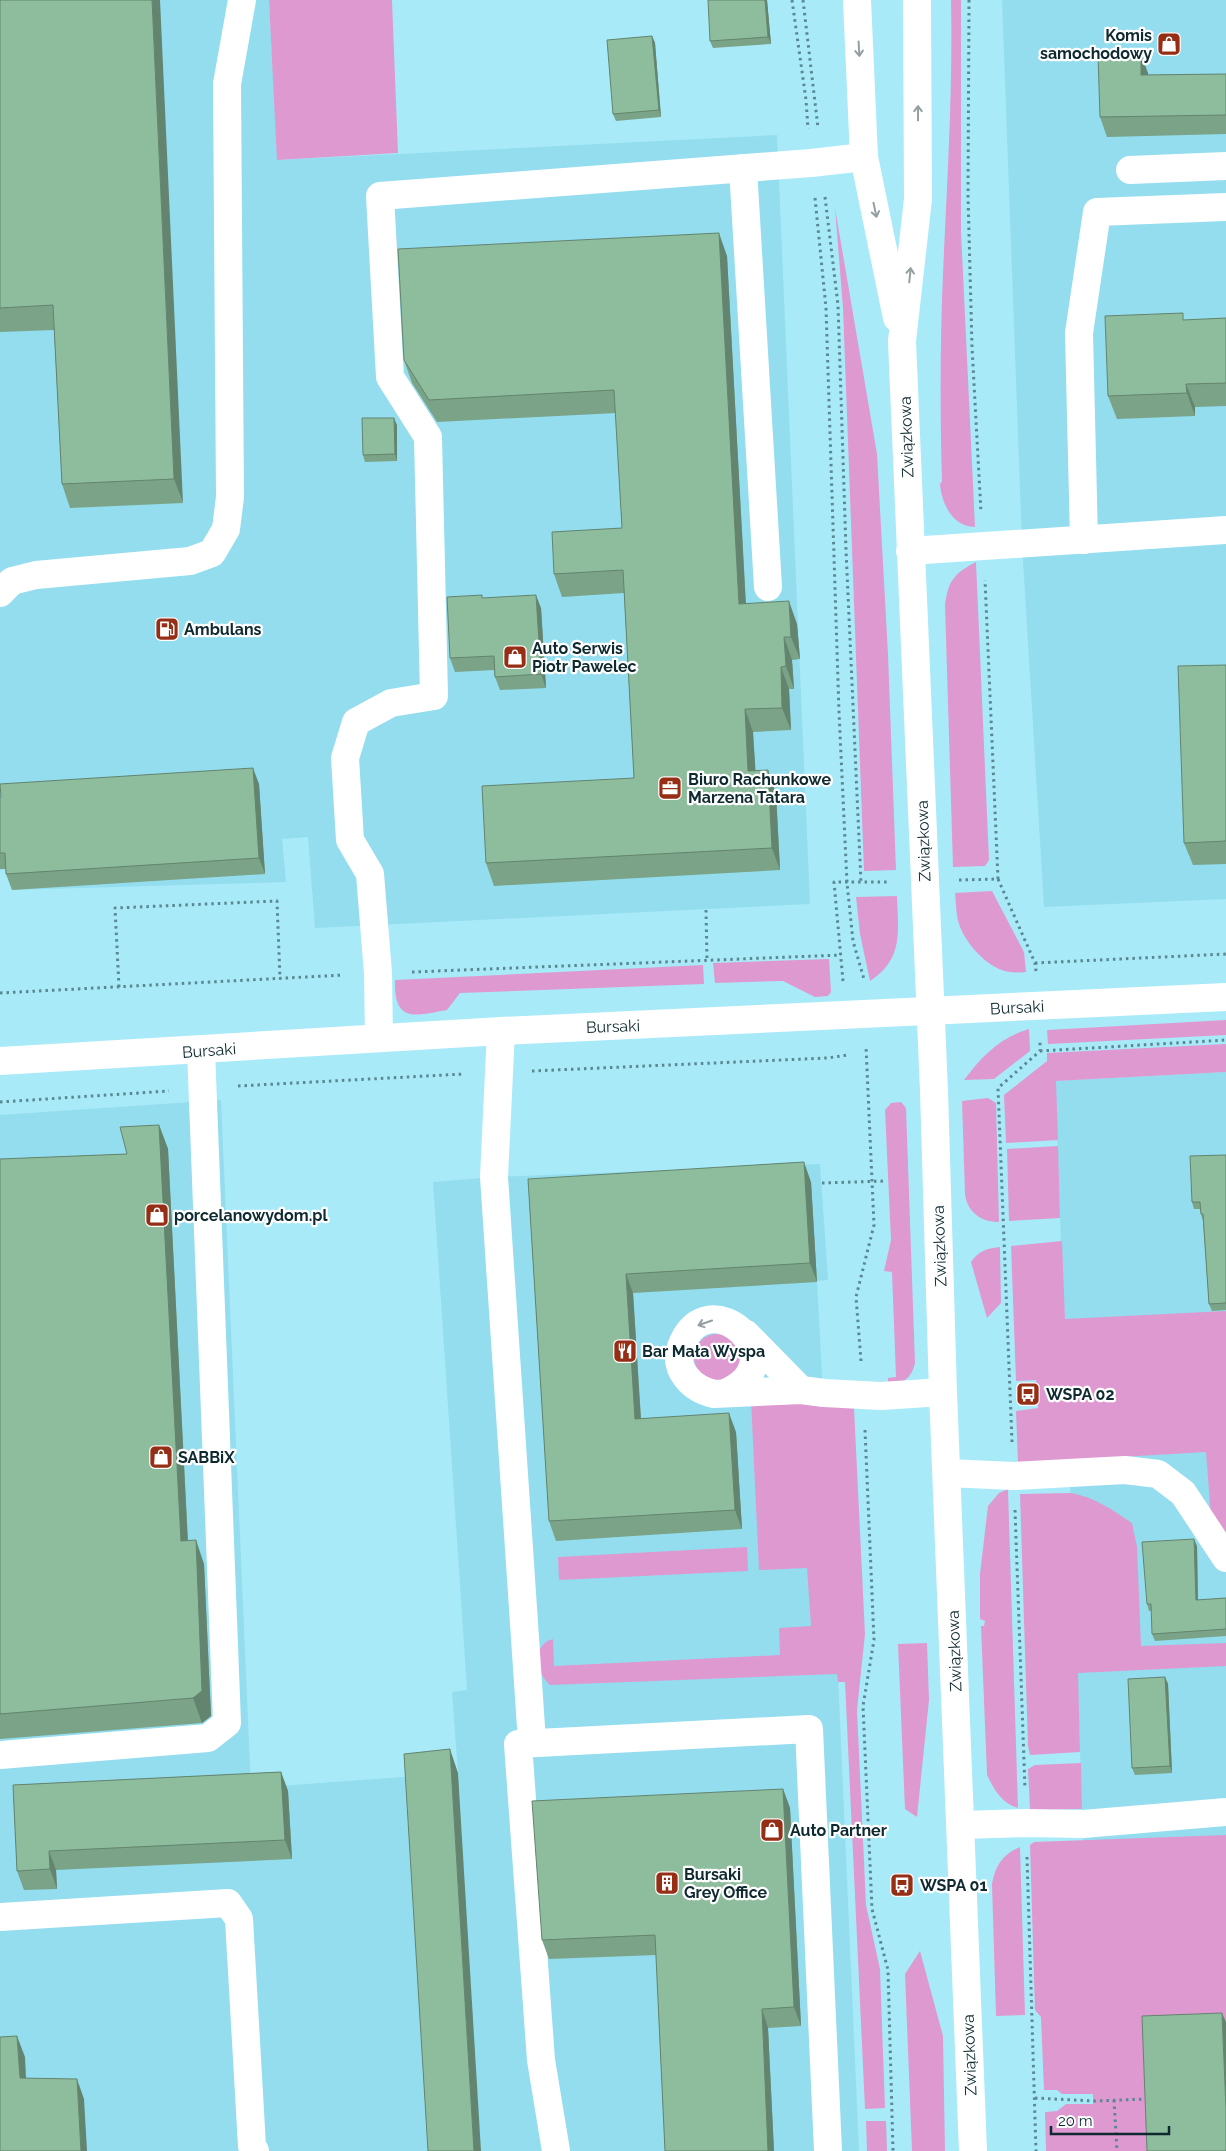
<svg xmlns="http://www.w3.org/2000/svg" width="1226" height="2151" font-family="Raleway,sans-serif">
<style>
.built{fill:#93ddef}
.green{fill:#df99d1}
.lines{fill:none;stroke-linecap:round;stroke-linejoin:round}
.path{stroke:#5a8892;stroke-width:3;stroke-dasharray:2.5 4;stroke-linecap:butt}
.minor{stroke:#fff;stroke-width:28}
.wall{fill:#7aa387}
.shaded-wall{fill:#63846e}
.building{fill:#8ebd9d;stroke:#63846e}
.oneway{stroke:#939fa1}
.labels{text-anchor:middle;stroke-width:4.5;stroke-linejoin:round;paint-order:stroke}
.poi-label{font-size:16px;font-weight:bold;fill:#0e292f;stroke:#fefefe;text-anchor:start}
.street-label{font-size:16px;fill:#0e292f;stroke:#fefefe}
</style>
<rect width="100%" height="100%" fill="#a9eaf9"/>
<!-- built -->
<g class="built">
<polygon points="0,0 269,0 278,160 777,135 810,904 315,928 308,837 282,839 286,882 12,890 10,869 0,870"/>
<polygon points="1002,0 1226,0 1226,899 1044,907 1022,544"/>
<polygon points="1226,1072 1226,2151 1095,2151 1055,1081"/>
<polygon points="221,1100 251,1788 458,1773 452,1692 467,1690 433,1182 494,1177 820,1164 828,1280 817,1281 838,1674 859,2151 0,2151 0,1115"/>
</g>
<!-- green -->
<g class="green">
<polygon points="269,0 392,0 398,153 277,160"/>
<path d="M 951,0 L 961,0 L 961,231 L 975,527 C 952,527 941,502 940,483 L 942,482 C 940,413 940,343 943,273 C 947,182 953,91 951,0 Z"/>
<polygon points="835,208 877,454 888,654 896,870 864,871 843,308"/>
<path d="M 976,562 L 989,860 L 985,866 L 953,867 L 945,605 C 948,580 955,573 976,562 Z"/>
<path d="M 992,891 L 1024,952 L 1026,972 C 1017,973 1008,973 999,969 C 982,961 965,942 959,924 C 956,915 956,903 955,893 Z"/>
<path d="M 897,896 C 898,931 904,959 870,981 L 860,934 L 856,897 Z"/>
<polygon points="829,959 831,992 828,996 815,997 783,981 715,983 713,963"/>
<path d="M 703,965 L 704,984 L 460,993 L 447,1010 C 414,1016 394,1023 395,980 Z"/>
<polygon points="1226,1020 1226,1035 1048,1044 1047,1030"/>
<path d="M 1029,1029 L 1030,1051 L 994,1079 L 964,1080 C 982,1056 999,1038 1029,1029 Z"/>
<polygon points="1226,1044 1226,1072 1056,1081 1058,1140 1006,1143 1004,1095 1047,1061 1047,1053"/>
<path d="M 988,1098 L 996,1103 L 999,1222 C 981,1222 967,1212 965,1194 L 962,1101 Z"/>
<path d="M 901,1102 L 906,1108 L 915,1363 C 912,1378 902,1384 888,1387 L 888,1378 L 896,1377 L 892,1272 L 884,1271 L 891,1240 L 885,1110 L 891,1103 Z"/>
<polygon points="1058,1146 1060,1218 1009,1221 1007,1149"/>
<polygon points="1062,1241 1065,1319 1226,1311 1226,1543 1211,1517 1206,1452 1018,1463 1016,1411 1038,1408 1036,1380 1016,1381 1011,1246"/>
<path d="M 1000,1247 L 1001,1303 L 987,1318 L 971,1262 C 978,1251 988,1248 1000,1247 Z"/>
<circle cx="717" cy="1357" r="23"/>
<path d="M 751,1400 C 786,1400 820,1405 854,1408 L 865,1634 L 857,1710 L 866,1905 L 880,1969 L 885,2108 L 865,2109 L 845,1682 L 838,1682 L 837,1674 L 550,1685 C 536,1673 531,1645 553,1639 L 554,1666 L 780,1655 L 779,1628 L 811,1626 L 807,1568 L 759,1570 Z"/>
<path d="M 1008,1489 L 1018,1808 C 1001,1803 994,1789 987,1775 L 981,1626 L 984,1626 L 985,1621 L 980,1619 L 980,1574 L 988,1506 L 999,1493 Z"/>
<path d="M 1071,1493 C 1094,1497 1113,1510 1132,1523 L 1137,1547 L 1141,1646 L 1226,1643 L 1226,1666 L 1078,1673 L 1080,1752 L 1030,1755 L 1028,1746 L 1020,1494 Z"/>
<polygon points="747,1547 748,1571 559,1580 558,1557"/>
<polygon points="927,1643 929,1700 917,1817 905,1809 898,1644"/>
<polygon points="1081,1763 1082,1809 1030,1810 1028,1769 1035,1765"/>
<polygon points="1226,1835 1226,2151 1046,2151 1045,2112 1057,2111 1066,2104 1093,2104 1093,2094 1062,2094 1057,2090 1044,2090 1041,2017 1035,2010 1030,1845 1034,1842"/>
<path d="M 1020,1847 L 1025,2015 L 996,2016 L 992,1884 C 995,1866 1003,1854 1020,1847 Z"/>
<polygon points="920,1951 943,2036 945,2151 912,2151 905,1974"/>
<polygon points="866,2121 886,2121 887,2151 867,2151"/>
</g>
<g class="lines">
<!-- path -->
<g class="path">
<polyline points="792,0 806,100 808,129"/>
<polyline points="803,0 818,128"/>
<polyline points="969,0 968,196 972,347 981,512"/>
<polyline points="825,197 838,305 846,550 861,883"/>
<polyline points="815,198 826,308 839,712 847,883 853,941 864,979"/>
<polyline points="998,879 1035,963 1036,971"/>
<polyline points="959,880 998,879 985,580"/>
<polyline points="706,910 707,960"/>
<polyline points="1035,963 1226,954"/>
<polyline points="412,972 841,955"/>
<polyline points="843,981 834,882 889,882"/>
<polyline points="119,987 115,908 277,901 280,979"/>
<polyline points="0,993 344,975"/>
<polyline points="1040,1051 1226,1040"/>
<polyline points="532,1071 827,1058 848,1055"/>
<polyline points="238,1086 464,1074"/>
<polyline points="0,1102 169,1091"/>
<polyline points="822,1183 885,1181"/>
<polyline points="861,1361 856,1297 874,1225 866,1047"/>
<polyline points="865,1430 874,1640 863,1706 872,1909 888,1970 893,2151"/>
<polyline points="1012,1442 998,1088 1040,1051 1040,1040"/>
<polyline points="1015,1510 1025,1789"/>
<polyline points="1027,1857 1036,2151"/>
<polyline points="1035,2098 1093,2101 1149,2099"/>
<polyline points="1114,2100 1117,2151"/>
</g>
<!-- minor -->
<g class="minor">
<polyline points="857,0 864,157 897,318"/>
<polyline points="917,0 918,199 902,341 934,1091 943,1392 973,2151"/>
<polyline points="743,168 768,587"/>
<polyline points="1130,170 1226,166"/>
<polyline points="1084,540 1079,333 1097,212 1226,207"/>
<polyline points="910,551 1226,530"/>
<polyline points="0,593 12,581 36,575 190,561 212,553 226,529 230,497 227,84 242,0"/>
<polyline points="501,1031 494,1177 532,1742"/>
<polyline points="379,1038 378,973 370,874 350,840 345,758 356,722 391,703 434,696 428,437 390,377 380,196 811,163 864,157"/>
<polyline points="0,1061 501,1031 1226,997"/>
<polyline points="746,1334 801,1390"/>
<path d="M 725,1393 C 801,1360 706,1276 681,1347 C 673,1370 692,1389 714,1394 L 801,1390 L 824,1393 L 881,1396 L 943,1392"/>
<polyline points="947,1473 1014,1476 1125,1470 1158,1474 1183,1493 1226,1558"/>
<polyline points="0,1755 208,1738 227,1723 201,1050"/>
<polyline points="960,1825 1026,1823 1083,1824 1226,1812"/>
<polyline points="0,1917 228,1903 239,1919 252,2146 255,2151"/>
<polyline points="556,2151 541,2060 518,1744 809,1729 828,2151"/>
</g>
</g>
<!-- wall -->
<g class="wall">
<polygon points="0,0 183,503 70,508 62,484 54,330 0,332"/>
<polygon points="767,0 771,44 713,48 710,41"/>
<polygon points="652,36 655,43 661,117 616,121 613,114"/>
<polygon points="1141,54 1148,75 1226,74 1226,134 1107,137 1100,117"/>
<polygon points="727,256 746,604 797,624 800,659 792,660 794,689 789,689 791,730 753,732 755,771 776,793 780,870 494,886 486,863 634,778 624,593 562,597 554,574 622,528 616,413 437,422 412,383 404,360"/>
<polygon points="1226,318 1226,406 1195,407 1195,416 1117,419 1108,396 1186,320"/>
<polygon points="397,425 397,461 365,462 363,455"/>
<polygon points="483,598 541,608 546,688 500,690 495,677 494,670 455,672 450,658"/>
<polygon points="1226,665 1226,864 1193,865 1184,843"/>
<polygon points="259,784 265,874 12,890 6,874 6,869 0,869 0,797"/>
<polygon points="159,1125 168,1149 188,1541 204,1564 211,1716 202,1723 0,1739 0,1159 127,1154"/>
<polygon points="1226,1155 1226,1310 1212,1311 1209,1304 1203,1221 1201,1214 1200,1209 1194,1209 1192,1202"/>
<polygon points="528,1179 811,1182 817,1282 633,1293 641,1418 736,1432 742,1529 556,1541 549,1521"/>
<polygon points="1197,1546 1198,1600 1226,1598 1226,1636 1155,1641 1152,1634 1152,1611 1149,1611 1147,1604"/>
<polygon points="1165,1677 1168,1684 1172,1773 1135,1775 1132,1768"/>
<polygon points="281,1772 288,1791 292,1859 56,1870 57,1889 24,1890 17,1871 13,1785"/>
<polygon points="783,1789 790,1808 801,2026 768,2028 774,2151 665,2151 656,1955 549,1959 542,1940"/>
</g>
<!-- shaded-wall -->
<g class="shaded-wall">
<polygon points="152,0 160,0 183,503 174,479"/>
<polygon points="765,0 767,0 771,44 768,37"/>
<polygon points="652,36 655,43 661,117 659,110"/>
<polygon points="1141,54 1148,73 1149,95 1141,75"/>
<polygon points="719,233 727,256 747,627 739,604"/>
<polygon points="1186,384 1195,407 1195,416 1187,393"/>
<polygon points="394,418 397,425 397,461 395,454"/>
<polygon points="536,595 541,608 546,688 541,674"/>
<polygon points="789,601 797,624 800,659 791,637"/>
<polygon points="784,637 792,660 794,689 786,666"/>
<polygon points="781,667 789,689 791,730 782,708"/>
<polygon points="745,709 753,732 757,794 748,771"/>
<polygon points="253,768 259,784 265,874 259,858"/>
<polygon points="768,770 776,793 780,870 772,848"/>
<polygon points="159,1125 168,1149 189,1566 181,1541"/>
<polygon points="804,1162 811,1182 817,1282 810,1263"/>
<polygon points="626,1274 633,1293 642,1438 635,1419"/>
<polygon points="729,1413 736,1432 742,1529 735,1510"/>
<polygon points="1194,1539 1197,1546 1198,1607 1196,1600"/>
<polygon points="196,1540 204,1564 211,1716 202,1723 193,1698"/>
<polygon points="1165,1677 1168,1684 1172,1773 1170,1766"/>
<polygon points="450,1749 458,1773 481,2151 474,2151"/>
<polygon points="281,1772 288,1791 292,1859 285,1840"/>
<polygon points="783,1789 790,1808 801,2026 794,2007"/>
<polygon points="49,1851 56,1870 57,1889 50,1869"/>
<polygon points="762,2009 768,2028 774,2151 768,2151"/>
<polygon points="1222,2013 1226,2022 1226,2109"/>
<polygon points="17,2036 25,2057 27,2098 20,2078"/>
<polygon points="77,2079 84,2099 87,2151 81,2151"/>
</g>
<!-- building -->
<g class="building">
<polygon points="0,0 152,0 174,479 62,484 53,305 0,308"/>
<polygon points="708,0 765,0 768,37 710,41"/>
<polygon points="652,36 659,110 613,114 607,40"/>
<polygon points="1141,54 1141,75 1226,74 1226,115 1100,117 1098,55"/>
<polygon points="719,233 739,604 789,601 791,637 784,637 786,666 781,667 782,708 745,709 748,771 768,770 772,848 486,863 482,786 634,778 623,570 554,574 552,532 622,528 614,390 429,400 404,360 398,249"/>
<polygon points="1183,313 1183,320 1226,318 1226,383 1186,384 1187,393 1108,396 1105,316"/>
<polygon points="362,418 394,418 395,454 363,455"/>
<polygon points="482,595 482,598 536,595 541,674 495,677 494,656 450,658 447,597"/>
<polygon points="1226,665 1226,841 1184,843 1178,666"/>
<polygon points="253,768 259,858 6,874 5,853 0,853 0,797 1,797 0,784"/>
<polygon points="159,1125 181,1541 196,1540 202,1691 193,1698 0,1714 0,1159 127,1154 120,1127"/>
<polygon points="1226,1155 1226,1303 1209,1304 1203,1214 1201,1214 1200,1202 1192,1202 1190,1156"/>
<polygon points="804,1162 810,1263 626,1274 635,1419 729,1413 735,1510 549,1521 528,1179"/>
<polygon points="1194,1539 1196,1600 1226,1598 1226,1629 1152,1634 1151,1604 1147,1604 1142,1542"/>
<polygon points="1165,1677 1170,1766 1132,1768 1128,1679"/>
<polygon points="450,1749 474,2151 428,2151 404,1754"/>
<polygon points="281,1772 285,1840 49,1851 50,1869 17,1871 13,1785"/>
<polygon points="783,1789 794,2007 762,2009 768,2151 665,2151 655,1935 542,1940 532,1801"/>
<polygon points="1222,2013 1226,2109 1226,2151 1147,2151 1142,2016"/>
<polygon points="17,2036 20,2078 77,2079 81,2151 0,2151 0,2037"/>
</g>
<!-- one-way arrows -->
<defs><path id="oneway-shaft" d="M-6 0H5M1.5-3L5.5 0L1.5 3" fill="none" stroke-width="1.6" stroke-linecap="round" stroke-linejoin="round" transform="scale(1.25)"/></defs>
<g class="oneway">
<use href="#oneway-shaft" transform="translate(859 49) rotate(87)"/>
<use href="#oneway-shaft" transform="translate(918 113) rotate(-90)"/>
<use href="#oneway-shaft" transform="translate(875 210) rotate(78)"/>
<use href="#oneway-shaft" transform="translate(910 275) rotate(-84)"/>
<use href="#oneway-shaft" transform="translate(705 1323) rotate(161)"/>
</g>
<!-- icons -->
<defs>
<g id="shop-square" transform="scale(1.25)"><rect x="-9" y="-9" width="18" height="18" rx="4" fill="#962e16" stroke="#fefefe"/><path d="M-5-2.5h2.3a2.7 3.5 0 0 1 5.4 0H5L5.5 6h-11ZM-1.5-2.5h3a1.5 2.3 0 0 0-3 0Z" fill="#fff"/></g>
<g id="fuel-square" transform="scale(1.25)"><rect x="-9" y="-9" width="18" height="18" rx="4" fill="#962e16" stroke="#fefefe"/><path d="M-5.5-6h7V0h2V4h1.3V-2.5L3-4.5l.8-.8L6-3V5H2.5V1h-1V6h-7ZM-4.2-4.7v3.2H.2V-4.7Z" fill="#fff"/></g>
<g id="office-square" transform="scale(1.25)"><rect x="-9" y="-9" width="18" height="18" rx="4" fill="#962e16" stroke="#fefefe"/><path d="M-6-3h4V-5.5h4V-3h4V5H-6ZM-1-4.5V-3h2v-1.5ZM-6 0V1H6V0Z" fill="#fff"/></g>
<g id="restaurant-square" transform="scale(1.25)"><rect x="-9" y="-9" width="18" height="18" rx="4" fill="#962e16" stroke="#fefefe"/><path d="M-5-6h1v4h1v-4h1v4h1v-4h1v5L-1.5 .5V6h-2V.5L-5-1ZM5-6V6H3V1.5H1.5Q1.5-4 5-6Z" fill="#fff"/></g>
<g id="bus-square" transform="scale(1.25)"><rect x="-9" y="-9" width="18" height="18" rx="4" fill="#962e16" stroke="#fefefe"/><path d="M-5-6H5V4H4V6H2V4H-2V6H-4V4H-5ZM-3.5-4V0h7V-4ZM-3.5 1.2v1.5H-2V1.2ZM2 1.2v1.5H3.5V1.2Z" fill="#fff"/></g>
<g id="building-square" transform="scale(1.25)"><rect x="-9" y="-9" width="18" height="18" rx="4" fill="#962e16" stroke="#fefefe"/><path d="M-4-6H4V6H1V3H-1V6H-4ZM-2.5-4.3h1.7v1.8h-1.7ZM.8-4.3h1.7v1.8H.8ZM-2.5-1h1.7V.8h-1.7ZM.8-1h1.7V.8H.8Z" fill="#fff"/></g>
</defs>
<g fill-rule="evenodd">
<use href="#shop-square" x="1169" y="44"/>
<use href="#fuel-square" x="167" y="629"/>
<use href="#shop-square" x="515" y="657"/>
<use href="#office-square" x="670" y="788"/>
<use href="#shop-square" x="157" y="1215"/>
<use href="#restaurant-square" x="625" y="1351"/>
<use href="#bus-square" x="1028" y="1394"/>
<use href="#shop-square" x="161" y="1457"/>
<use href="#shop-square" x="772" y="1830"/>
<use href="#building-square" x="667" y="1883"/>
<use href="#bus-square" x="902" y="1885"/>
</g>
<g class="labels">
<!-- poi labels -->
<g class="poi-label">
<text x="1152" y="41" text-anchor="end">Komis<tspan x="1152" dy="18">samochodowy</tspan></text>
<text x="184" y="635">Ambulans</text>
<text x="532" y="654">Auto Serwis<tspan x="532" dy="18">Piotr Pawelec</tspan></text>
<text x="688" y="785">Biuro Rachunkowe<tspan x="688" dy="18">Marzena Tatara</tspan></text>
<text x="174" y="1221">porcelanowydom.pl</text>
<text x="642" y="1357">Bar Mała Wyspa</text>
<text x="1046" y="1400">WSPA 02</text>
<text x="178" y="1463">SABBiX</text>
<text x="790" y="1836">Auto Partner</text>
<text x="684" y="1880">Bursaki<tspan x="684" dy="18">Grey Office</tspan></text>
<text x="920" y="1891">WSPA 01</text>
</g>
<!-- street labels -->
<g class="street-label">
<text transform="translate(906 437) rotate(-92)" y="6">Związkowa</text>
<text transform="translate(923 841) rotate(-92)" y="6">Związkowa</text>
<text transform="translate(1017 1007) rotate(-3)" y="6">Bursaki</text>
<text transform="translate(613 1026) rotate(-2)" y="6">Bursaki</text>
<text transform="translate(209 1050) rotate(-4)" y="6">Bursaki</text>
<text transform="translate(939 1246) rotate(-92)" y="6">Związkowa</text>
<text transform="translate(954 1651) rotate(-92)" y="6">Związkowa</text>
<text transform="translate(969 2055) rotate(-92)" y="6">Związkowa</text>
</g>
</g>
<!-- scale -->
<path d="M1051 2126v8h118v-8" fill="none" stroke="#0e292f" stroke-width="2.5"/>
<text x="1058" y="2126" font-size="15" fill="#0e292f" stroke="#fefefe" stroke-width="4" paint-order="stroke">20 m</text>
</svg>
